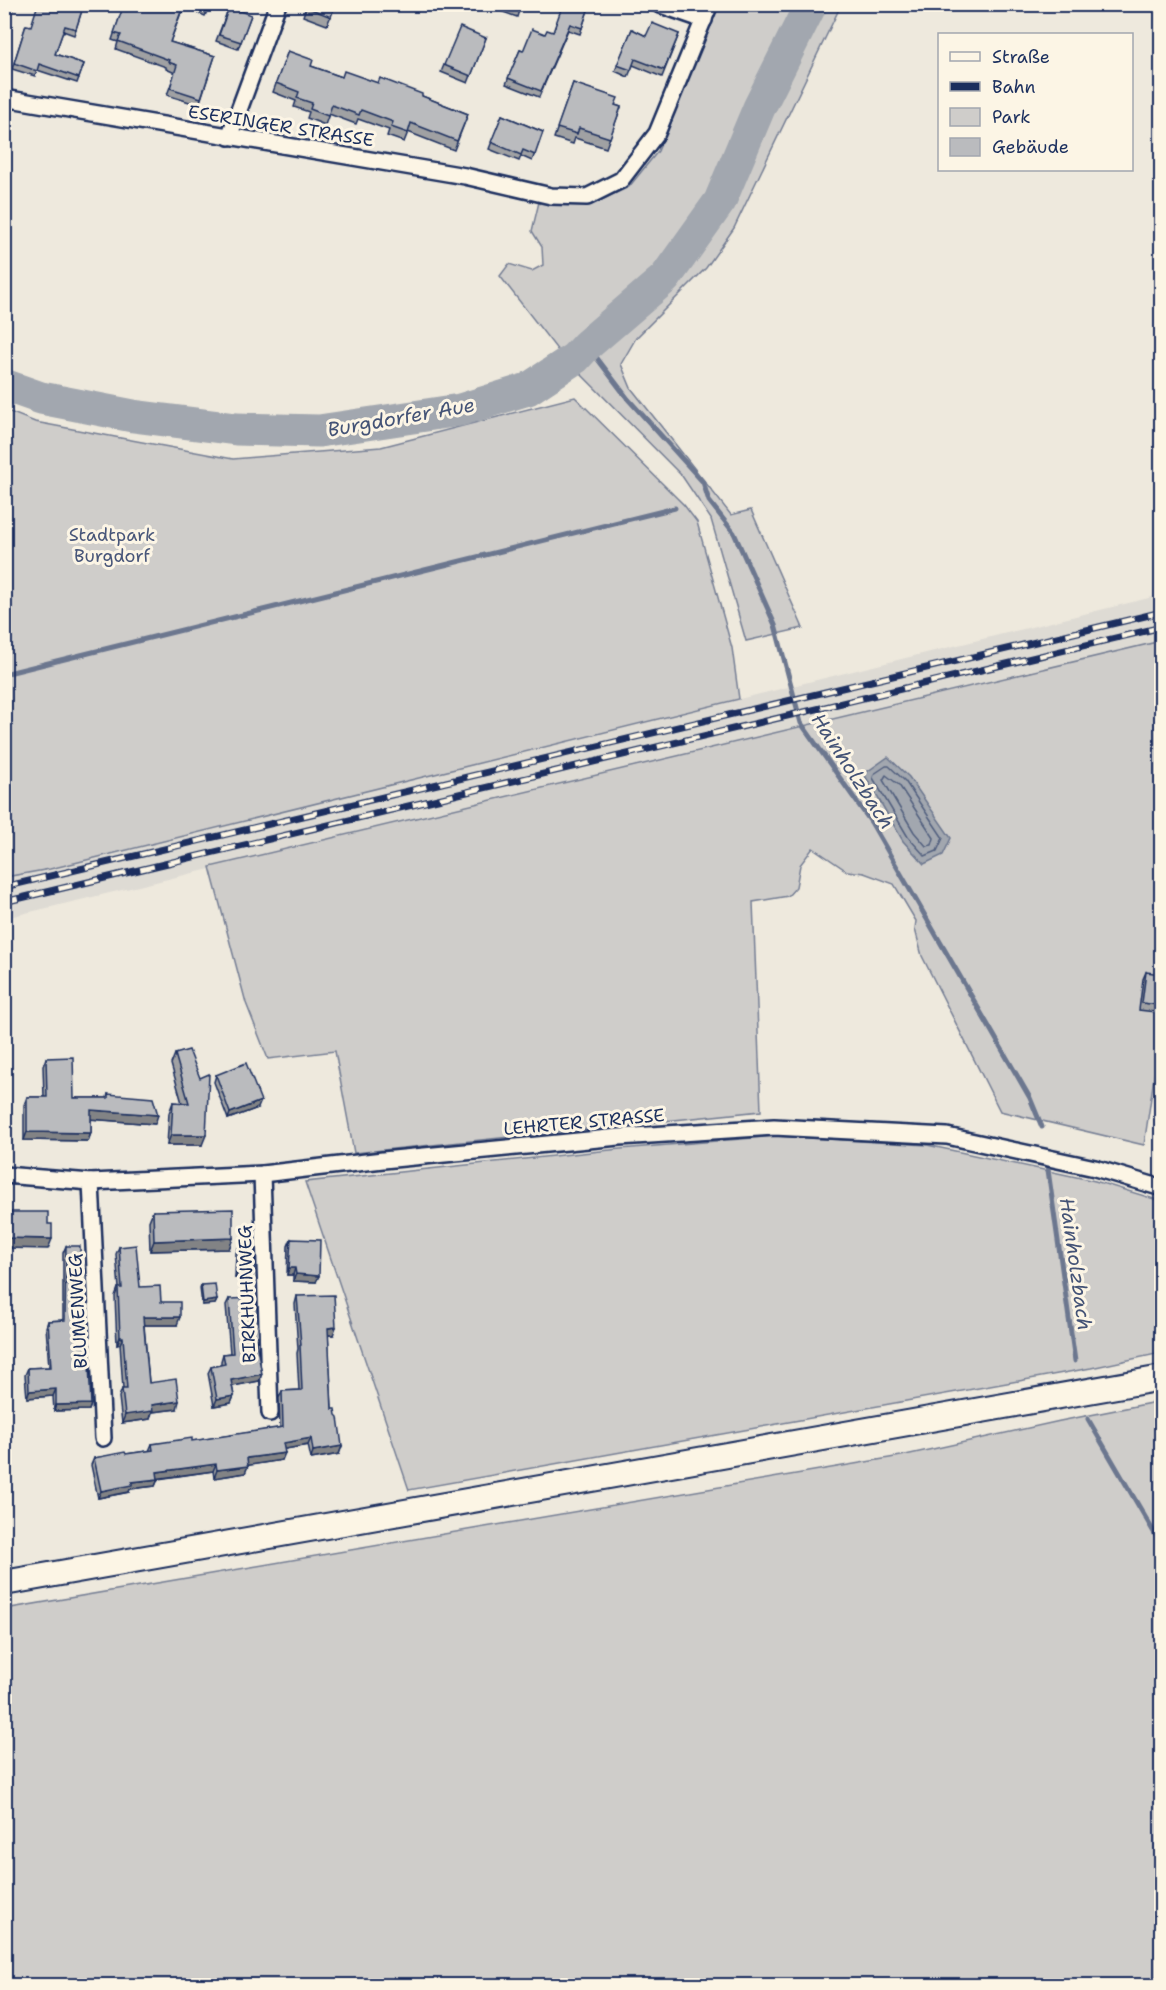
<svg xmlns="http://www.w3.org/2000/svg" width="1166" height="1990" font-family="'Shantell Sans',sans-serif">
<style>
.built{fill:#dedbd4}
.green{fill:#cfcdca;stroke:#757e94;stroke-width:1.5}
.water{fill:#a2a7af;stroke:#6c778f;stroke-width:1.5}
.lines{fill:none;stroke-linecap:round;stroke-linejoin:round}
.shore{stroke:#515f7e;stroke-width:1.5}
.stream{stroke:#6c778f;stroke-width:5}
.river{stroke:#a2a7af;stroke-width:33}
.street-casing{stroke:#1b2f5e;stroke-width:20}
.primary-casing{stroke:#1b2f5e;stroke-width:28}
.street{stroke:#fcf5e5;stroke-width:15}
.primary{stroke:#fcf5e5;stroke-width:24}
.rail-casing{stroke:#1b2f5e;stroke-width:7}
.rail{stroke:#fcf5e5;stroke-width:4.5;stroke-dasharray:14;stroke-linecap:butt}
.wall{fill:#a0a1a3;stroke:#1b2f5e;stroke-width:1.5}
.shaded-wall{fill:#828385;stroke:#1b2f5e;stroke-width:1.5}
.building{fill:#babbbe;stroke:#1b2f5e;stroke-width:1.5}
.labels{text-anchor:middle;stroke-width:6;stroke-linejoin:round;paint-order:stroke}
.street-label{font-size:18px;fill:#1b2f5e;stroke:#fcf5e5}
.park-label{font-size:18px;fill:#485679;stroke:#fcf5e5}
.water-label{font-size:20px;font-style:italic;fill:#445376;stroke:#fcf5e5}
</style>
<rect width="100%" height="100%" fill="#eee9dd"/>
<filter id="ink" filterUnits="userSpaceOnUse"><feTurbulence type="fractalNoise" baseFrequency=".0167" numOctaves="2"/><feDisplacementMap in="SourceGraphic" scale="12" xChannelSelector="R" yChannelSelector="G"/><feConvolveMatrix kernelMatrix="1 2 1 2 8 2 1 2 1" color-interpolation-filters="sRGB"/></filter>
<g filter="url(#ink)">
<!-- built -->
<polygon class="built" points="1161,595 1161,641 5,918 5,877 50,869"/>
<!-- green -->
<g class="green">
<polygon points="717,5 795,5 702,211 646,281 562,356 500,276 509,264 532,271 543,265 542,247 532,231 539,202 591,205 629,187 658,151"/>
<polygon points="820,5 841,5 734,228 706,268 636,338 621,364 631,388 731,515 751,510 803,628 746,641 711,519 682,476 577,370 669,285 689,261 723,207"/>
<polygon points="575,397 684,505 697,522 732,648 739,699 50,869 5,877 5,410 35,422 233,459 381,447"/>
<polygon points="1161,641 1162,1023 1144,1145 1000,1111 922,956 915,929 916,921 894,884 864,873 847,871 813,848 800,865 796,887 788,896 753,902 761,1111 354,1153 335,1051 268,1059 246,1003 210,867"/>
<polygon points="776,1136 927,1145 1095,1181 1161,1201 1161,1353 1091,1368 409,1490 305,1182 620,1149"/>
<polygon points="1161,1401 1161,1985 5,1985 5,1609 901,1456 1060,1421"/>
</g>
<!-- water -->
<polygon class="water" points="888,757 909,777 951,838 943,855 924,864 903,841 864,774"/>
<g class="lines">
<!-- shore -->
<g class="shore">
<polygon points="886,766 889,766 905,781 943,838 937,851 925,856 908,837 873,778 874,774"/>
<polygon points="886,775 899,785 934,838 932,845 926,846 914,832 883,780"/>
</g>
<!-- stream -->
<g class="stream">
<polyline points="587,345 628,399 703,482 709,501 734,533 775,625 801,723 871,822 1030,1098 1042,1127"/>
<polyline points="4,674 675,508"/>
<polyline points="1048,1170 1075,1361"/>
<polyline points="1088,1419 1162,1546"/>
</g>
<!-- river -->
<polyline class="river" points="4,385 41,398 133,416 236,429 319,431 460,410 528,389 575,358 587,345 665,278 720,201 759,108 811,4"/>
<!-- street casing -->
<g class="street-casing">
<g id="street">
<polyline points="658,4 704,20"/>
<polyline points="4,6 5,4"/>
<polyline points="4,98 465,176 551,196 587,197 621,180 657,133 710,4"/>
<polyline points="229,137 278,4"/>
<polyline points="262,1174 270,1413"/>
<polyline points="4,1175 91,1182 262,1174 383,1160 619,1137 774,1127 947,1136 1095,1168 1162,1188"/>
<polyline points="91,1182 103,1438"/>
</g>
</g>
<!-- primary casing -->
<g class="primary-casing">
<polyline id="primary" points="4,1583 1162,1378"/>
</g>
<!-- street -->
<use href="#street" class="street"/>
<!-- primary -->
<use href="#primary" class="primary"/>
<!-- rail casing -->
<g class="rail-casing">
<g id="rail">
<polyline points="4,887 1162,612"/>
<polyline points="4,902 1162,627"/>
</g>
</g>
<!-- rail -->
<use href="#rail" class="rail"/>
</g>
<!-- wall -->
<g class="wall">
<polygon points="84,4 74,35 63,31 55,54 84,64 77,83 37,70 35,76 12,69 26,25 31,26"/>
<polygon points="161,4 210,4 205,16 185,7 183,13 181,13 170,42 215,56 199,105 167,95 175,73 166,69 166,67 116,49 118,42 112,40 122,10 127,11 160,7"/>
<polygon points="307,4 336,4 327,25 303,16"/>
<polygon points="493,4 521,4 517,17 492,8"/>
<polygon points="590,4 580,34 568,30 539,97 506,84 520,50 523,51 545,34 553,32"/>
<polygon points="229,7 251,15 238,49 216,41"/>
<polygon points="632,29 646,36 679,34 662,77 633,65 628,77 615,71"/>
<polygon points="486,38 468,83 441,72 444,65"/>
<polygon points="288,51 311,66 342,77 378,83 422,96 468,114 454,150 408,132 404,142 387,136 389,130 358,119 356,124 329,114 325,125 307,118 309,112 294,107 296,101 273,92"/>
<polygon points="573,83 615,105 621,107 606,148 575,138 573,144 554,138"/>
<polygon points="502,115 543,132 532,161 521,156 519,161 489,149"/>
<polygon points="1146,972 1158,1005 1155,1012 1139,1010 1143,979"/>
<polygon points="175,1054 200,1078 202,1145 167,1145 169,1113 173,1102 182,1103 171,1064"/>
<polygon points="46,1058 74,1098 107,1098 108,1094 155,1124 91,1119 91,1133 88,1141 24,1140 24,1105 27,1097 44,1097 43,1066"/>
<polygon points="216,1075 258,1108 228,1119 214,1082"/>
<polygon points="153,1211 233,1238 229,1249 150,1251 149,1221"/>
<polygon points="291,1239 316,1282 293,1281 293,1275 287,1275 288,1246"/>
<polygon points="66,1246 81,1306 91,1404 89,1410 54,1411 53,1396 27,1398 25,1375 28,1368 49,1367 46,1327 48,1321 63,1320 63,1253"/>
<polygon points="239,1246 254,1272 251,1279 235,1278 236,1253"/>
<polygon points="119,1247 140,1287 161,1302 177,1325 144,1325 149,1383 177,1409 152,1412 150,1419 122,1423 119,1397 122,1389 123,1389 120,1344 117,1345 115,1296 118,1288 119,1288 116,1254"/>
<polygon points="201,1285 217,1300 215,1304 202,1305 200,1288"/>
<polygon points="297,1296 333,1335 328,1335 332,1409 342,1446 339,1454 311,1459 308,1445 284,1449 282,1460 248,1465 245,1473 214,1478 213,1471 158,1479 155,1486 130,1489 129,1492 98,1498 91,1465 94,1458 149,1451 152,1444 192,1441 280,1428 279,1398 282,1391 299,1390 297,1353 298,1349 295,1304"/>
<polygon points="229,1299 259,1336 256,1342 259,1381 232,1386 234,1396 231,1403 214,1406 208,1373 211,1367 221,1365 221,1361 223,1354 230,1353 226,1305"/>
</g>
<!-- shaded-wall -->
<g class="shaded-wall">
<polygon points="261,1101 258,1108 228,1119 230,1113"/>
<polygon points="8,1106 5,1113 4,1113 4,1107"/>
<polygon points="91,1110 158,1115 155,1124 88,1119"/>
<polygon points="27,1132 91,1133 88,1141 24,1140"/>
<polygon points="171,1135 206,1135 202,1145 167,1145"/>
<polygon points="4,1238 52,1239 48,1249 4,1248"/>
<polygon points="233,1238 229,1249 150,1251 154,1241"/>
<polygon points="289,1268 295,1268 293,1275 287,1275"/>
<polygon points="238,1272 254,1272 251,1279 235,1278"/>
<polygon points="296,1274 319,1276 316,1282 293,1281"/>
<polygon points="217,1300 215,1304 202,1305 203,1302"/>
<polygon points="143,1317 180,1317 177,1325 140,1325"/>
<polygon points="336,1327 333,1335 325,1335 328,1328"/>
<polygon points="120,1337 123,1337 120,1344 117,1345"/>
<polygon points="262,1374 259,1381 228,1387 231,1380"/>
<polygon points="56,1389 53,1396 27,1398 29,1391"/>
<polygon points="234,1396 231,1403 214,1406 217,1399"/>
<polygon points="179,1401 177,1409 152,1412 150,1419 122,1423 125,1415 152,1405"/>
<polygon points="91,1404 89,1410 54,1411 56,1405"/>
<polygon points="311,1438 308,1445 280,1450 283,1443"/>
<polygon points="342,1446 339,1454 311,1459 313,1451"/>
<polygon points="285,1453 282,1460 244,1466 247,1458"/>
<polygon points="216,1464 213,1471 154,1479 157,1472"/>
<polygon points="10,1465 7,1471 4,1472 4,1466"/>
<polygon points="248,1466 245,1473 214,1478 217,1470"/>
<polygon points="158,1479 155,1486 130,1489 129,1492 98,1498 101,1491 132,1482"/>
</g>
<!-- building -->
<g class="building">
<polygon points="38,4 84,4 76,29 65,26 55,54 84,64 79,78 39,64 37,71 14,63 26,25 31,26"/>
<polygon points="130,4 153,4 160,7 161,4 186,4 185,6 183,6 170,42 215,56 201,98 170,88 177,65 168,62 169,60 118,41 121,35 114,33 122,10 127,11"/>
<polygon points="198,4 209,4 208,9"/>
<polygon points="307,4 335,4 331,17 306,7"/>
<polygon points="504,4 521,4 519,10"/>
<polygon points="563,4 590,4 582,28 570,24 541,91 508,78 520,50 523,51 532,29 545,34 547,30 553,32"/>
<polygon points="229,7 251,15 241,42 219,35"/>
<polygon points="652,23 679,34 664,70 635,59 631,70 617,65 632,29 646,36"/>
<polygon points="460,27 486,38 471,76 444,65"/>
<polygon points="288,51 313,60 311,66 342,77 344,71 378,83 380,78 422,94 422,96 468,114 457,141 411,123 408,133 391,127 393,122 361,110 359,115 332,105 328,116 310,109 312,103 297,98 299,92 276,83"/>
<polygon points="573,83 618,98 615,105 621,107 610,138 579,128 577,134 557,128"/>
<polygon points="502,115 543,132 535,155 523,150 521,155 491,142"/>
<polygon points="1146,972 1161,974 1158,1005 1142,1003"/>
<polygon points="189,1050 200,1078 209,1074 206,1135 171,1135 173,1102 189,1103 175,1054"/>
<polygon points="73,1057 74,1098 108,1098 108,1094 153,1098 158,1115 91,1110 91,1133 27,1132 27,1097 47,1097 46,1058"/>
<polygon points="246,1063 261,1101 230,1113 216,1075"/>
<polygon points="4,1090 7,1090 8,1106 4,1107"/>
<polygon points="233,1209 233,1238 154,1241 153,1211"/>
<polygon points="4,1212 48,1212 48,1224 52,1224 52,1239 4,1238"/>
<polygon points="291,1239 320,1240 319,1276 296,1274 295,1268 289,1268"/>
<polygon points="136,1245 140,1287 160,1286 161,1302 180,1302 180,1317 143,1317 149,1383 176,1379 179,1401 152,1405 153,1411 125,1415 122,1389 127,1389 123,1337 120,1337 118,1288 122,1288 119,1247"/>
<polygon points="66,1246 80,1246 81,1306 86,1306 91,1404 56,1405 56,1389 29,1391 28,1368 51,1367 48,1321 65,1320"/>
<polygon points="239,1246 255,1247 254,1272 238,1272"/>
<polygon points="215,1284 217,1300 203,1302 201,1285"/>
<polygon points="334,1295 336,1327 328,1328 332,1409 335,1409 336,1415 338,1417 342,1446 313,1451 311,1438 283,1443 285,1453 247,1458 248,1466 217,1470 216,1464 157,1472 158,1479 132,1482 132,1485 101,1491 94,1458 125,1452 126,1454 153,1450 152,1444 192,1438 192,1441 283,1427 282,1391 302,1390 300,1345 301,1345 297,1296"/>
<polygon points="256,1298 259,1336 255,1336 262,1374 231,1380 234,1396 217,1399 211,1367 225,1364 223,1354 233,1353 229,1299"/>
<polygon points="4,1445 10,1465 4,1466"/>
</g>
</g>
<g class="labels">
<!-- street labels -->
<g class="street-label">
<text transform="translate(281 126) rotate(9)" y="6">ESERINGER STRASSE</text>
<text transform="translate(584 1122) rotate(-5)" y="6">LEHRTER STRASSE</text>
<text transform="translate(247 1294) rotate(-92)" y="6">BIRKHUHNWEG</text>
<text transform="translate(78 1311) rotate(-93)" y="6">BLUMENWEG</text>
</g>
<!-- park labels -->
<g class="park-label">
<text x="112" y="541">Stadtpark<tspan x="112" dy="21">Burgdorf</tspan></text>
</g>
<!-- water labels -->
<g class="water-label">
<text transform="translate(401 417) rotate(-10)" y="7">Burgdorfer Aue</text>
<text transform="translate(853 771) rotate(57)" y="7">Hainholzbach</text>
<text transform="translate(1076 1264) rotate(82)" y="7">Hainholzbach</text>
</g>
</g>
<!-- margin -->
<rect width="1166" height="1990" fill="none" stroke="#fcf5e5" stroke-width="24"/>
<rect x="12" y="12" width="1142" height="1966" fill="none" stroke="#1b2f5e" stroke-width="2" filter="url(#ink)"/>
<!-- legend -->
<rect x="938" y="33" width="195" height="138" fill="#fcf5e5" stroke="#a2a6af" stroke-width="1.5"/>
<rect x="950" y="52" width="30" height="9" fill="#fcf5e5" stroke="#a2a6af" stroke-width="1.5"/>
<text x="992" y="63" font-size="18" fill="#1b2f5e">Straße</text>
<rect x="950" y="82" width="30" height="9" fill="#1b2f5e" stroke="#a2a6af" stroke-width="1.5"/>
<text x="992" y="93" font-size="18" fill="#1b2f5e">Bahn</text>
<rect x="950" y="108" width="30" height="18" fill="#cfcdca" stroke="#a2a6af" stroke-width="1.5"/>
<text x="992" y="123" font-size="18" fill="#1b2f5e">Park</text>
<rect x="950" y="138" width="30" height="18" fill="#babbbe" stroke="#a2a6af" stroke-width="1.5"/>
<text x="992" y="153" font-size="18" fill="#1b2f5e">Gebäude</text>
</svg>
